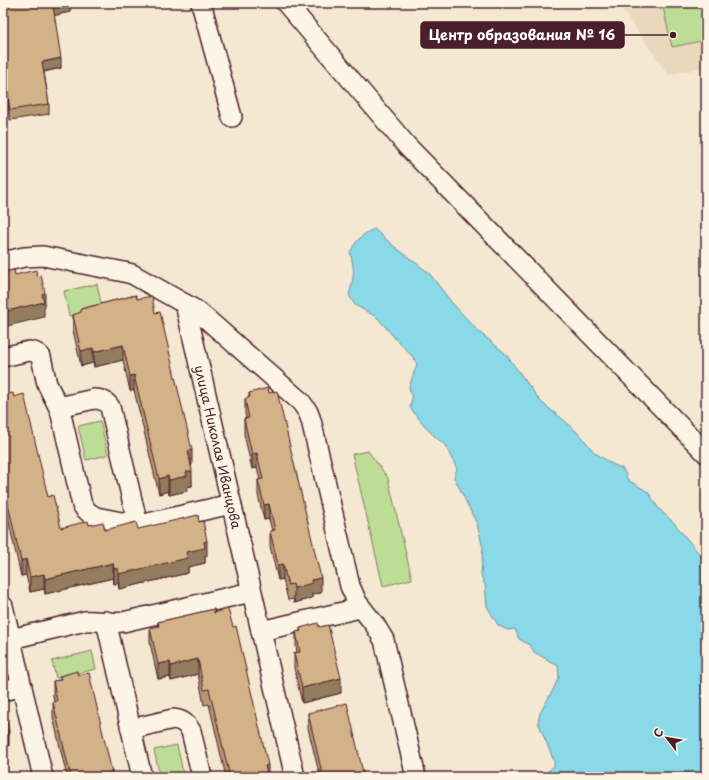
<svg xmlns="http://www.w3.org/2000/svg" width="709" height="780" font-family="'Playpen Sans',sans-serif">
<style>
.built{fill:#ead8bc}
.green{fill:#bddd96;stroke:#847e60}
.water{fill:#8ad9e8;stroke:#708f9c}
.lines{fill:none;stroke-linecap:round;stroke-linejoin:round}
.minor-casing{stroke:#4a1f2b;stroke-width:22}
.minor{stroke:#fcf5e5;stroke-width:19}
.wall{fill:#b69974;stroke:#4a1f2b}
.shaded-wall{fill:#947d5e;stroke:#4a1f2b}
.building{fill:#d4b287;stroke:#4a1f2b}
.labels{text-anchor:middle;stroke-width:3;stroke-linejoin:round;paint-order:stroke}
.street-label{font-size:13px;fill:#4a1f2b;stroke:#fcf5e5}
.leader{fill:none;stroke:#4a1f2b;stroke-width:1.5}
.callout-dot{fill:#4a1f2b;stroke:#fcf5e5;stroke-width:1.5}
.callout{fill:#4a1f2b;stroke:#4a1f2b;stroke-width:1.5}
.callout-label{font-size:14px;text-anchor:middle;font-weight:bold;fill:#fff}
</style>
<rect width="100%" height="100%" fill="#f4e8d2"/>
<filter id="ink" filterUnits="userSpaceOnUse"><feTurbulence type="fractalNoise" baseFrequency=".025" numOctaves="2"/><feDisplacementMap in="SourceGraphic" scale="8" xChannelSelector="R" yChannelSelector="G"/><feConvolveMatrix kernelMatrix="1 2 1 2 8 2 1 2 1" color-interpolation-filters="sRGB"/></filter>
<g filter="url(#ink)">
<!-- built -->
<polygon class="built" points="618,3 706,3 706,67 668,75"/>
<!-- green -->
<g class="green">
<polygon points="662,3 703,3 706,15 706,40 672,47"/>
<polygon points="97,284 102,308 69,316 64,291"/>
<polygon points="100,421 108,455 86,460 78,426"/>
<polygon points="368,451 388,478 412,579 383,586 352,454"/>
<polygon points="92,651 96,669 56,678 52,661"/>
<polygon points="177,745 184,777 160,777 154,750"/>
</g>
<!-- water -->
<path class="water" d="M 374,229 L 395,247 L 429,273 L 452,303 L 479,332 L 505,353 L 541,402 L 565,421 L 582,437 L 594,452 L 610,463 L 623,469 L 628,480 L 648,492 L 659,509 L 674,523 L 706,562 L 706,777 L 545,777 L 546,773 L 554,766 L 554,761 L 538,722 L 540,713 L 553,690 L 559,677 L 558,666 L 534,652 L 530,645 L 519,639 L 515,629 L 507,630 L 498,625 L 487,606 L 485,585 L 481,575 L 483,548 L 477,524 L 454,477 L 457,469 L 445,445 L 431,433 L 410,408 L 412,398 L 409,387 L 417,364 L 413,357 L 393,336 L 378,318 L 355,305 L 349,295 C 354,277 355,270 350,252 C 358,239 361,235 374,229 Z"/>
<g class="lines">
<!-- minor casing -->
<g class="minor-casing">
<g id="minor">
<polyline points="201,3 232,117"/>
<polyline points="286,3 407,146 706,453"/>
<polyline points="3,262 24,257 43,256 124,272 132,274 185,304 295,777"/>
<polyline points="185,304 197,311 209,321 301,402 308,412 311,420 350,586 357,602 375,625 384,640 416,777"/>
<path d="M 3,357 L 29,351 L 34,352 L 38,354 L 41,357 L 47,384 L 60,410 L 82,505 C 86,511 90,514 96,517 L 132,524 L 144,524 L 231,504"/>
<path d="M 59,407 L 94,399 C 102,399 106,401 110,407 L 138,525"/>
<polyline points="3,606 43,777"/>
<polyline points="106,621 142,777"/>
<polyline points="261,631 360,608"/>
<path d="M 11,639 L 85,621 C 99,620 111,624 123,622 L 251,592"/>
<polyline points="3,691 22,686"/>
<path d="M 131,729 L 173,719 C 182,720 186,723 191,731 L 202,777"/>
</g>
</g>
<!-- minor -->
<use href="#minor" class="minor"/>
</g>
<!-- wall -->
<g class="wall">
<polygon points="3,3 70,3 70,12 54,15 61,68 44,72 49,104 49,114 10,120 4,78 3,78"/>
<polygon points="136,295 192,465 191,466 192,486 187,487 187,491 169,495 168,491 159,494 134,390 130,391 123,360 94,367 93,363 81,366 73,330 73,315 81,313 81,309"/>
<polygon points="249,393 321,593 312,594 312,598 294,603 293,599 288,600 283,579 278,580 270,546 270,531 272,531 269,519 264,520 258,495 258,480 260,480 257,468 252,469 244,434 244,419 246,418 245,414 245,399 249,397"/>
<polygon points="3,395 14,397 48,497 61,528 89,525 105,530 138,529 207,556 205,556 205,563 188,567 188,573 119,589 118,583 114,584 113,578 45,594 44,589 30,592 26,575 21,576 3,497"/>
<polygon points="214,609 268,777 226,777 209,704 204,705 198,674 171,681 170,677 158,679 150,643 150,628 158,626 158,622"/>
<polygon points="319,627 341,693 302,703 294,668 294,653 297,653 296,647 296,632 300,631 300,628"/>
<polygon points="78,675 113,777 67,777 53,717 53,702 54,701 53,696 53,681 60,680 60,676"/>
<polygon points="308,713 364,777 320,777 308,728"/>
</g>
<!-- shaded-wall -->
<g class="shaded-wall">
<polygon points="66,3 70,3 70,12 53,16 53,6"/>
<polygon points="61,58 61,68 42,72 42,62"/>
<polygon points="45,293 45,308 44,308 44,317 3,327 3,312 42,294"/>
<polygon points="123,345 123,360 94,367 94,352"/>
<polygon points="93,348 93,363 81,366 81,351"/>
<polygon points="134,375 134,390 130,391 130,376"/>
<polygon points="192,450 192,465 188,466 188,451"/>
<polygon points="257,453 257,468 252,469 252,454"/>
<polygon points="192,471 192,486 187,487 187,491 169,495 169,480 186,472"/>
<polygon points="168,476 168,491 159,494 159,479"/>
<polygon points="269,504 269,519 264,520 264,505"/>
<polygon points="207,541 207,556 205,556 205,563 188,567 188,573 119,589 119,574 186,552 204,542"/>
<polygon points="26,559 26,575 21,576 21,561"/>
<polygon points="113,563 113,578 45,594 45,579"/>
<polygon points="283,564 283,579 278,580 278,565"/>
<polygon points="118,568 118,583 114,584 114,569"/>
<polygon points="44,574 44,589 30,592 30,577"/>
<polygon points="321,578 321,593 312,594 312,598 294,603 294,588 311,580"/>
<polygon points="198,659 198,674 171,681 171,666"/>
<polygon points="170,662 170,677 158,679 158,664"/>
<polygon points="341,678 341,693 302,703 302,688"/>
<polygon points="9,731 9,746 3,747 3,732"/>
<polygon points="268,765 268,777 265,777 265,766"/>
</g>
<!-- building -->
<g class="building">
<polygon points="3,3 66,3 53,6 61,58 42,62 49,104 10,110 4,68 3,68"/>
<polygon points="14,270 15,275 36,270 37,276 41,275 45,293 42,294 44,302 3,312 3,272"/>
<polygon points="136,295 137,299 152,296 155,313 160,312 192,450 188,451 192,471 186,472 187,476 169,480 168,476 159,479 134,375 130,376 123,345 94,352 93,348 81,351 73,315 81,312 81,309"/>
<polygon points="268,388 269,393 277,391 321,578 311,580 312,583 294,588 293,584 288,585 283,564 278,565 270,531 275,530 269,504 264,505 258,480 263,479 257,453 252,454 244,419 249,418 245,399 250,397 249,393"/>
<polygon points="13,393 14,397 24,394 48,497 53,495 61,528 88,521 89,525 103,522 105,530 136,522 138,529 198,515 199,522 203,521 207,541 204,542 205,548 186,552 188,558 119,574 118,568 114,569 113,563 45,579 44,574 30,577 26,559 21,561 3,482 3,395"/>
<polygon points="214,609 214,613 228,609 233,627 236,626 268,765 265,766 268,777 230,777 209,689 204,690 198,659 171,666 170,662 158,664 150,628 159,626 158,622"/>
<polygon points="318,623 319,627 328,625 341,678 302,688 294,653 300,652 296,632 301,631 300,628"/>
<polygon points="77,671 78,675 89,673 113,777 71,777 53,702 57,701 53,681 61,680 60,676"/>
<polygon points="347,703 364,777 323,777 308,713"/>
<polygon points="3,707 9,731 3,732"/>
</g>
</g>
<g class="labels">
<!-- street labels -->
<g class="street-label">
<text transform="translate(218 447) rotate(77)" y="5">улица Николая Иванцова</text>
</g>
</g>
<!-- callouts -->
<path class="leader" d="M673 35L624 35"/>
<circle class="callout-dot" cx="673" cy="35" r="4"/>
<rect class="callout" x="421" y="22" width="203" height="26" rx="4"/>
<g class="callout-label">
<text x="522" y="40">Центр образования № 16</text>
</g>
<!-- margin -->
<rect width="709" height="780" fill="none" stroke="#fcf5e5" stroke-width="16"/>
<rect x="8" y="8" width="693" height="764" fill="none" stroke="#4a1f2b" stroke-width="1.5" filter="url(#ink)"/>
<!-- north arrow -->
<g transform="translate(667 738) rotate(301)" stroke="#fcf5e5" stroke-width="3" paint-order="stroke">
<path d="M0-3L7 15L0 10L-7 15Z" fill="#4a1f2b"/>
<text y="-6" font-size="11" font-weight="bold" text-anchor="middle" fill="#4a1f2b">С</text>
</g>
</svg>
